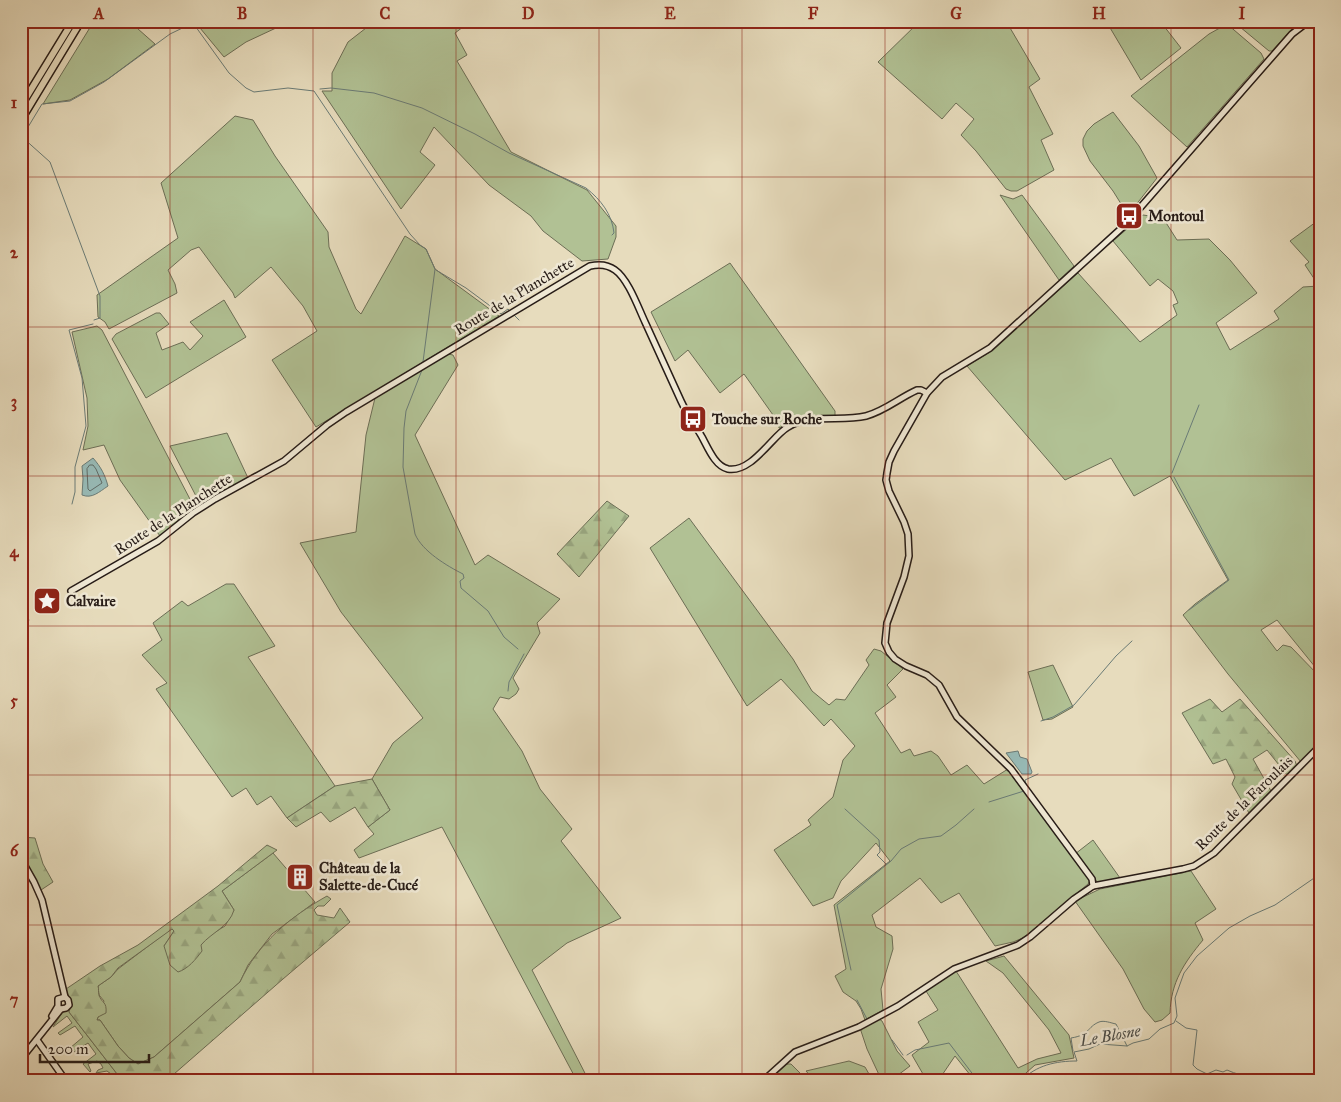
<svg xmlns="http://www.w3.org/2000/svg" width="1341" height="1102" font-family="'IM FELL Great Primer',serif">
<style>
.grass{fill:#b1c194;stroke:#6c6e56}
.forest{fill:url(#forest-firs);stroke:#6c6e56}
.water{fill:#97bab6;stroke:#6a7b76}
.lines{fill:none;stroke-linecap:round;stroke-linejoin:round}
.shore{stroke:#5f6b66;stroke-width:1}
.stream{stroke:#6a7b76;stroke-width:1}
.secondary-casing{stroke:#271c17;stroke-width:8}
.highway-casing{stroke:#271c17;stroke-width:9}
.secondary{stroke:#efe8d4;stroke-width:5}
.highway{stroke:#e7dcbd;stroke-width:6}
.grid{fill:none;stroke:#8f2418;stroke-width:1;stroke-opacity:0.55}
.labels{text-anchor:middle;stroke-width:5;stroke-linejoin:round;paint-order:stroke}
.poi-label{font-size:15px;font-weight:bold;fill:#271c17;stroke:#efe8d4;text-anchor:start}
.street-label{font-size:15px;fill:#271c17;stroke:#efe8d4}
.water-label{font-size:16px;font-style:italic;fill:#494b47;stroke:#efe8d4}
.neatline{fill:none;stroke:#8f2418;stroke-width:2}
.grid-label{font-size:16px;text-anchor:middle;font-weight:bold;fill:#8f2418}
</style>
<defs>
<pattern id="forest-firs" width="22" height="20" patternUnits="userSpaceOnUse" patternTransform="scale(1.25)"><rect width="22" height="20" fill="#b1c194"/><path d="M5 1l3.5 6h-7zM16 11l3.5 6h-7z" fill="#98a57f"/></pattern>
</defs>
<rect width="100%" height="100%" fill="#e7dcbd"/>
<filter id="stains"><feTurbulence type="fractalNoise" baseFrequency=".004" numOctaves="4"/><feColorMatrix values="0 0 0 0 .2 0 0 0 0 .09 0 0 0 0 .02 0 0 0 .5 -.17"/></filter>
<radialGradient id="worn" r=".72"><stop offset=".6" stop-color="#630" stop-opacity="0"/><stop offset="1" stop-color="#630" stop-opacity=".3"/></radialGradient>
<!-- grass -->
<g class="grass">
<polygon points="94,21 129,21 155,44 108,79 70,100 43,104"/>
<polygon points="198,21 291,21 246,42 224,57 200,28"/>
<polygon points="375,21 471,21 455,33 467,55 457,61 511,152 587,190 616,226 616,237 608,259 582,261 543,231 531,216 489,185 434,127 420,152 435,165 401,209 322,91 332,91 332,73 348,42"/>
<polygon points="920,21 1006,21 1040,79 1029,87 1053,134 1041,140 1054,170 1017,191 1011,191 1006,189 976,151 961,135 974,119 956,103 942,119 878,62"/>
<polygon points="1106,21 1160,21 1181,48 1141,80"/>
<polygon points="1299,21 1272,51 1269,51 1234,22"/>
<polygon points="1227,24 1261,53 1264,59 1187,147 1131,96 1209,34"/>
<polygon points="1113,112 1139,146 1157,178 1128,215 1113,191 1090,161 1083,146 1083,139 1087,131 1094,124"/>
<polygon points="235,116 253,120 275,156 328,232 329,247 356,309 361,314 405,236 426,249 435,269 499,316 316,427 272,360 317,331 303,306 271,267 235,298 233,293 199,247 191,250 168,270 175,284 177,293 109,329 105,322 98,317 97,295 178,238 161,183"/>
<polygon points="1000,195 1013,199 1022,195 1074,266 1059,280"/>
<polygon points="1143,215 1163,218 1177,240 1209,239 1230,260 1257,293 1216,323 1230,350 1279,319 1274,311 1303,287 1319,286 1305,265 1309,262 1290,241 1320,219 1320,673 1277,620 1261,630 1277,651 1283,645 1291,647 1320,677 1320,742 1301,762 1228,674 1183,615 1195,604 1228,580 1170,476 1134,496 1111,458 1065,480 967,366 990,352 1078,273 1140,342 1177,315 1173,305 1178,303 1173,291 1158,279 1150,286 1113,241"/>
<path d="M 730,263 L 835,411 L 835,417 C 811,417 801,417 779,428 L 778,422 L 744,374 L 720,393 L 688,350 L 675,361 L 651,312 Z"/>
<polygon points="224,300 246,337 146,398 112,339 116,334 156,313 160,313 169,324 156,333 162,350 183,342 190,350 203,336 190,322"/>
<polygon points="97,326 102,330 192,503 191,509 160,536 120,480 104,445 83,450 88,426 87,398 72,332"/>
<polygon points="448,354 453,355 458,365 415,435 475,565 488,555 560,599 537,623 540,633 513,678 519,689 516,694 509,699 500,697 493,709 522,751 540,789 572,829 561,841 621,918 567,943 532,970 589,1081 577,1081 442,827 359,858 354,850 374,834 368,827 390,810 372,779 393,743 423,718 341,612 300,543 356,532 366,435 375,398"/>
<polygon points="227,433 248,478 206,501 201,500 196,496 170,446"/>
<polygon points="689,518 793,659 812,691 829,705 836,699 845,700 869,665 866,660 874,649 881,651 903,669 887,685 896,697 875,713 901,753 910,749 914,756 931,751 938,756 951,775 967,765 984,784 1008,769 1090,881 1088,884 1023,938 1013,942 995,946 959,893 941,903 920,878 872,915 876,927 892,936 893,949 881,989 883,1010 865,1020 861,1009 856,1001 843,992 835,976 846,969 834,905 890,861 876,843 841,881 833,898 813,906 774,850 811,825 808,820 833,797 843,760 855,746 831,719 824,726 781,679 747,706 650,548"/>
<polygon points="226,584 234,584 275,646 248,657 335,786 287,818 271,796 257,805 246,788 232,797 156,689 167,683 142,655 162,640 153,623 182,601 188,606"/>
<polygon points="1053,665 1073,707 1052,719 1043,720 1028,672"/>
<polygon points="1093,840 1120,878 1118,880 1098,883 1075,854"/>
<polygon points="273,853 315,902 272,934 248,965 240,982 154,1057 138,1064 129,1058 118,1046 100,1020 97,1020 104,1001 99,995 98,986 111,977 118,969 172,928 174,931 164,946 201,945 207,937 225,926 234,910 222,891"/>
<path d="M 1191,871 L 1216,909 L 1195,923 L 1203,940 C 1184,963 1171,982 1170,1013 L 1162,1020 L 1155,1022 L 1144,1009 L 1123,969 L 1075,901 L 1100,889 Z"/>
<polygon points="1004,956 1069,1035 1074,1058 1035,1065 1017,1081 975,1081 955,1056 938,1081 927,1081 912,1055 929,1042 918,1022 938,1010 926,991 956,971 1018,1068 1037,1059 1061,1053 1049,1030 1003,973 986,961"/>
<polygon points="69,1009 69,1012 121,1079 125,1081 113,1081 111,1074 107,1071 96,1073 98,1070 103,1068 101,1064 97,1061 88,1064 91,1071 90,1072 83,1064 96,1054 88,1043 74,1052 70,1048 83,1037 75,1026 60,1035 58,1033 72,1023 67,1016 53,1027 63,1011"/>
<polygon points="879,1019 882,1021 897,1051 910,1066 890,1081 882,1081 881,1079 867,1049 861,1031 861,1028"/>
<polygon points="849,1061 865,1067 869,1074 859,1081 815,1081 806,1071"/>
<polygon points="788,1064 791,1064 808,1081 767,1081 782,1066"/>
</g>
<!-- forest -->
<g class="forest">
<polygon points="607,501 629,516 579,577 557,554"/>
<polygon points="1210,699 1222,712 1240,699 1295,761 1297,766 1287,775 1267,750 1253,759 1271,791 1249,813 1232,784 1235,777 1226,759 1213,764 1182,713"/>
<polygon points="372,779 390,810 368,827 355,807 330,822 321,812 296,827 287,818 335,786"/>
<polygon points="21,837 35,838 43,864 53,882 41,890 35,878 21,854"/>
<path d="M 267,845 L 277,850 L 222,891 L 234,910 C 229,927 212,932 201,945 L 202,951 C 196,959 188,969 178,972 L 170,965 L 164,946 L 174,931 L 172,929 L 118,968 L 111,977 L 98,986 C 99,989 98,992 99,995 C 102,1004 107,1001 106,1013 L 98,1017 L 97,1020 L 100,1020 L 118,1046 L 129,1058 L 138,1064 L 154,1057 L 240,982 C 258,943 290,917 327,896 L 331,899 L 324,906 L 318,906 L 314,910 L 317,915 L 334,918 L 340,908 L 350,922 L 283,979 L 166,1081 L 125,1081 L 121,1079 L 69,1012 L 71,1006 L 65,994 L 66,989 L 100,966 L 138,945 L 218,886 Z"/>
</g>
<!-- water -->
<g class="water">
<path d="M 93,458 C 101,467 105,475 108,486 C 99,492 92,499 82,495 L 83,479 L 82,466 Z"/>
<polygon points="1018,751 1020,757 1027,759 1032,772 1031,774 1022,774 1006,753"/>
</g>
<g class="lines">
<!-- shore -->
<polygon class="shore" points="90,465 93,465 96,469 102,483 90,491 88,489 87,469"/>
<!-- stream -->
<g class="stream">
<polyline points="193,23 229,73 246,88 254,92 288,88 314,91 410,234 420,245 426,249 435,269 423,362"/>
<path d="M 320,89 L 331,88 L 374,93 L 422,108 L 475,134 L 509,153 L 586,188 C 601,200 612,214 614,233 L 612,235"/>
<polyline points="436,270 466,288 501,314 508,309 509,310"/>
<polyline points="514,315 519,320"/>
<polyline points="94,320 100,318 100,296 50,162 22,137 42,104 70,101 104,82 170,34 197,21"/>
<path d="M 422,370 L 406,411 L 404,428 L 403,467 L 415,534 C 422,551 447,566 463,574 L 464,578 L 460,581 L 461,588 L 488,611 L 504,637 L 518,649"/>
<polyline points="1172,473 1199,405"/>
<polyline points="1174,477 1229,580 1189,610"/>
<polyline points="72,504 75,492 75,467 86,426 82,378 69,330 93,324"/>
<polyline points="508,691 509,682 524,654"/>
<polyline points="1041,721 1053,717 1074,705 1116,656 1132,641"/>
<polyline points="1026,785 1025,780 1038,774"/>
<polyline points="989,802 1024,791"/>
<polyline points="845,809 879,840 880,852 877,855 886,864"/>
<polyline points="851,970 837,905 891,861 901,849 919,839 941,836 956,825 974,809"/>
<polyline points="857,1000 867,1019"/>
<path d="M 1176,1021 L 1186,1028 L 1197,1030 L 1193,1065 L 1197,1069 L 1207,1074 L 1216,1070 L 1223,1072 L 1227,1070 C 1244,1078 1264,1078 1283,1081"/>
<polyline points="892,1040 903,1055"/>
<path d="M 1073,1051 L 1071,1038 C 1090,1035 1087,1027 1099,1022 C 1104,1020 1111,1023 1116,1024 L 1127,1046"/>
<polyline points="907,1055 915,1050 949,1043 978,1081"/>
<path d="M 1021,1081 C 1036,1065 1056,1061 1077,1061 L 1074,1052 L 1089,1049 L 1100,1044 L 1127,1046 L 1133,1043 L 1149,1039 L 1160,1029 L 1174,1023 L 1177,1016 L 1175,998 L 1184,973 L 1197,956 L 1229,928 L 1250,916 L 1275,905 L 1320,874"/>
</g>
<!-- secondary casing -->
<g class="secondary-casing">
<g id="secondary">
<path d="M 71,591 L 158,541 L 193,513 L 215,499 L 284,461 L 327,425 L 346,412 L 590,266 C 599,264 607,264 615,270 C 628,279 638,307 645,322 C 657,348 669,375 681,401 C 687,414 695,425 702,437 C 708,448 715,466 728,469 C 752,473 772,436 788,427 C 811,413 841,422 866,416 C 885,411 899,398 917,390 L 921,390 L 927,393"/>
<polyline points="21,623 25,620"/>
<polyline points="21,859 34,882 42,900 65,997"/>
<polyline points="1093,886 1183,869 1194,866 1214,853 1320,746"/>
<polyline points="52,1016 58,1006 58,999 65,997 68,1000 69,1005 66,1008 61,1009"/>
<polyline points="37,1040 66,1081"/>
<polyline points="21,1059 61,1009"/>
<polyline points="763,1081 795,1052 859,1027 898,1006 954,969 1018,945 1030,937 1074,899 1093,886 1092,879 1011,769 957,717 939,685 927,675 906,666 895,659 889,652 885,643 887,623 904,577 909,556 908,534 904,522 889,491 886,480 887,473 889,462 894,451 927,393 942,377 990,348 1125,225 1271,58 1292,34 1309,21"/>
</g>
</g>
<!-- highway casing -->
<g class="highway-casing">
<g id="highway">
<polyline points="21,106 73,21"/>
<polyline points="21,120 81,21"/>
</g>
</g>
<!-- secondary -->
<use href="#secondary" class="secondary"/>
<!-- highway -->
<use href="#highway" class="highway"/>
</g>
<!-- grid -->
<path class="grid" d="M 170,21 L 170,1081M 313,21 L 313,1081M 456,21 L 456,1081M 599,21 L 599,1081M 742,21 L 742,1081M 885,21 L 885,1081M 1028,21 L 1028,1081M 1171,21 L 1171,1081M 21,177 L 1320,177M 21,327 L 1320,327M 21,476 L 1320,476M 21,626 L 1320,626M 21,775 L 1320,775M 21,925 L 1320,925"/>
<!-- icons -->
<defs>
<g id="bus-square" transform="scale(1.4375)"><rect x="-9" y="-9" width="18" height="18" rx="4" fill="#8f2418" stroke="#efe8d4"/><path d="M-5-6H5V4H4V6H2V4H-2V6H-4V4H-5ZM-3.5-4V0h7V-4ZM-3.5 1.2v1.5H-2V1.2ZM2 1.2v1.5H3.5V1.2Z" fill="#fff"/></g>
<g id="sight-square" transform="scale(1.4375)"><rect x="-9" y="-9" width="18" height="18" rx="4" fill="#8f2418" stroke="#efe8d4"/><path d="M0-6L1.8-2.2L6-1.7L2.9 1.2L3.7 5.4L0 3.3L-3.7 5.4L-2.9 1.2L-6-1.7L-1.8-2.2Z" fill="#fff"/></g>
<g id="building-square" transform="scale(1.4375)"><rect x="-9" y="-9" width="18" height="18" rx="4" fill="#8f2418" stroke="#efe8d4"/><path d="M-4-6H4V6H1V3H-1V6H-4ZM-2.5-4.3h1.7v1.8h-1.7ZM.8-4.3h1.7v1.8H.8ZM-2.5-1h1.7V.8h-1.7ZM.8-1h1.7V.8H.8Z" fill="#fff"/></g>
</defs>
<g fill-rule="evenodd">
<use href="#bus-square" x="1129" y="216"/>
<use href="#bus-square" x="693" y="419"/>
<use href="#sight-square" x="47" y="601"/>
<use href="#building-square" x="300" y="877"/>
</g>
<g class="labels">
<!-- poi labels -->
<g class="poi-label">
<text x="1148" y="221">Montoul</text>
<text x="712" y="424">Touche sur Roche</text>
<text x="66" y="606">Calvaire</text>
<text x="319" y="873">Château de la<tspan x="319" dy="17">Salette-de-Cucé</tspan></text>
</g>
<!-- street labels -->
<g class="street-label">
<text transform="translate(514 296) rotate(-31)" y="5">Route de la Planchette</text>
<text transform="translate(173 514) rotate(-33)" y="5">Route de la Planchette</text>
<text transform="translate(1244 803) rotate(-44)" y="5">Route de la Faroulais</text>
</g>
<!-- water labels -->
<g class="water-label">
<text transform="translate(1110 1035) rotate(-10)" y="6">Le Blosne</text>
</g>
</g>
<!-- margin -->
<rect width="1341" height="1102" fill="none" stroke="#e7dcbd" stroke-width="55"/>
<!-- scale -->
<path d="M40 1054v8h109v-8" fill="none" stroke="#271c17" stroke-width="2.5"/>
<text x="48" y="1054" font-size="15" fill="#271c17" stroke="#efe8d4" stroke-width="4" paint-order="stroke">200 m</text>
<rect x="28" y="28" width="1286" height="1046" class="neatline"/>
<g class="grid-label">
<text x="99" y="19">A</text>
<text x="242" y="19">B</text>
<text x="385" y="19">C</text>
<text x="528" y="19">D</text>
<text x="670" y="19">E</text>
<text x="813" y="19">F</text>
<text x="956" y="19">G</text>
<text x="1099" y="19">H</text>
<text x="1242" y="19">I</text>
<text x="14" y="108">1</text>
<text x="14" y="258">2</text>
<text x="14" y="407">3</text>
<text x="14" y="557">4</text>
<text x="14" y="706">5</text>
<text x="14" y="856">6</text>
<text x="14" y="1005">7</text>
</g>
<rect width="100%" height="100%" filter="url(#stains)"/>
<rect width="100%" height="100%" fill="url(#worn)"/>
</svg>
